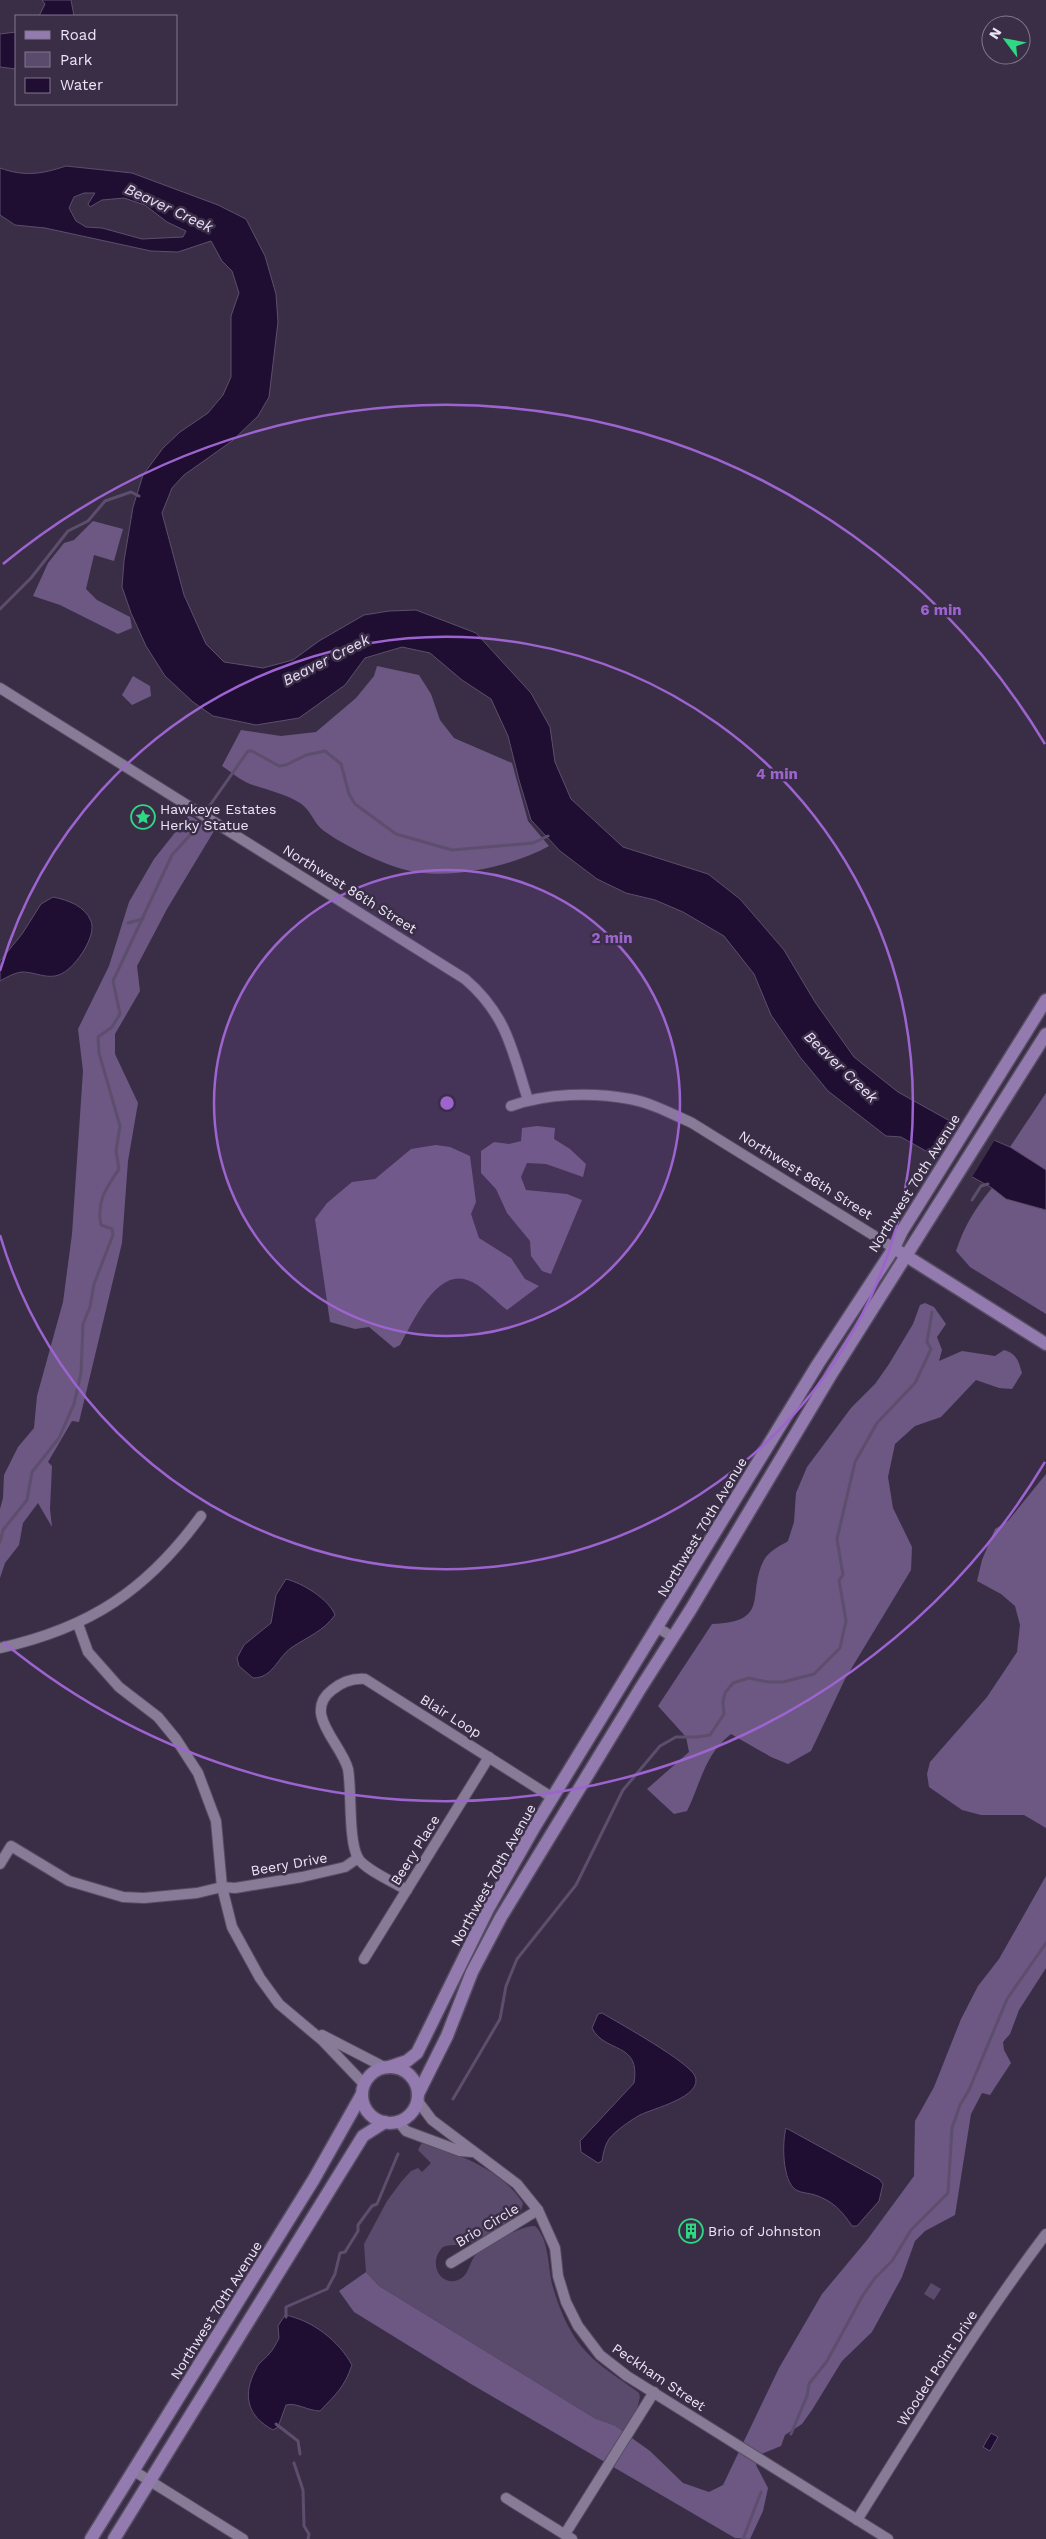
<svg xmlns="http://www.w3.org/2000/svg" width="1046" height="2539" font-family="'Work Sans',sans-serif">
<style>
.green{fill:#5a4a6c}
.forest{fill:#6c5883}
.water{fill:#200d32;stroke:#5d4e6d;fill-rule:evenodd}
.pier{fill:#3a2e47}
.lines{fill:none;stroke-linecap:round;stroke-linejoin:round}
.stream{stroke:#5d4e6d;stroke-width:3}
.minor-casing{stroke:#564c61;stroke-width:12}
.major-casing{stroke:#564c61;stroke-width:15}
.minor{stroke:#887b98;stroke-width:10}
.major{stroke:#937aaf;stroke-width:12}
.ring{fill:none;stroke:#9d64d0;stroke-width:2.5}
.labels{text-anchor:middle;stroke-width:5;stroke-linejoin:round;paint-order:stroke}
.poi-label{font-size:14px;fill:#ece5f6;stroke:#3a2e47;text-anchor:start}
.street-label{font-size:14px;fill:#ece5f6;stroke:#3a2e47}
.water-label{font-size:15px;font-style:italic;fill:#e8dcf8;stroke:#3a2e47}
.centre{fill:#9d64d0;stroke:#3a2e47;stroke-width:2.5}
.ring-label{font-size:15px;text-anchor:middle;font-weight:bold;fill:#9d64d0;stroke:#3a2e47;stroke-width:5;stroke-linejoin:round;paint-order:stroke}
</style>
<rect width="100%" height="100%" fill="#3a2e47"/>
<!-- green -->
<g class="green">
<path d="M 422,2142 C 459,2155 500,2168 523,2203 L 520,2215 L 474,2242 C 464,2247 454,2243 443,2247 C 427,2262 440,2289 460,2279 C 469,2274 469,2264 474,2257 C 482,2247 523,2224 535,2226 C 549,2239 548,2266 552,2284 C 556,2298 561,2312 567,2324 C 586,2361 609,2370 639,2393 L 640,2397 L 637,2409 L 622,2432 L 596,2419 L 379,2286 L 366,2272 L 364,2244 L 387,2201 L 401,2182 L 411,2171 L 418,2168 L 422,2172 L 431,2163 L 418,2150 Z"/>
<polygon points="931,2283 941,2289 934,2300 924,2294"/>
</g>
<!-- forest -->
<g class="forest">
<polygon points="93,521 123,529 114,561 94,555 86,589 97,600 130,617 132,628 118,634 60,605 33,596 48,563 64,543 74,540"/>
<path d="M 377,666 L 419,675 L 431,694 L 440,720 L 454,738 L 512,763 L 528,821 L 549,846 C 514,866 447,881 406,870 C 382,864 345,846 324,831 C 314,824 311,810 300,803 C 285,794 267,790 250,784 C 240,780 231,772 222,766 L 241,730 L 281,736 L 316,732 L 356,698 L 374,676 Z"/>
<polygon points="133,676 150,686 151,696 132,705 122,695"/>
<polygon points="189,815 214,831 167,909 137,966 140,991 115,1034 115,1054 138,1103 128,1161 122,1243 79,1422 72,1421 48,1462 52,1466 50,1509 52,1527 38,1503 23,1523 19,1545 5,1563 0,1578 0,1509 3,1498 4,1475 18,1447 34,1428 37,1396 63,1302 72,1234 83,1071 78,1029 109,966 129,902 154,859"/>
<polygon points="1046,1093 1046,1170 1010,1147"/>
<polygon points="537,1126 555,1128 554,1139 570,1149 586,1164 583,1177 546,1164 527,1163 521,1177 526,1190 567,1194 582,1200 551,1274 542,1271 531,1256 530,1241 507,1213 496,1189 481,1173 481,1151 494,1142 509,1144 521,1141 522,1128"/>
<path d="M 436,1145 L 450,1147 L 470,1156 L 476,1202 L 471,1214 L 479,1238 L 511,1258 L 525,1279 L 539,1286 L 507,1310 C 495,1301 481,1284 467,1280 C 436,1269 412,1324 400,1345 L 394,1348 L 369,1327 L 355,1329 L 330,1322 L 315,1219 L 327,1203 L 352,1182 L 375,1179 L 411,1149 Z"/>
<path d="M 992,1188 L 1006,1199 L 1046,1210 L 1046,1314 L 970,1267 L 956,1251 C 964,1227 975,1208 992,1188 Z"/>
<path d="M 925,1303 L 934,1307 L 946,1324 L 937,1337 L 942,1350 L 939,1361 L 962,1351 L 995,1356 L 1004,1350 C 1017,1354 1018,1360 1022,1373 L 1012,1389 L 999,1388 L 976,1380 L 941,1417 L 915,1426 L 895,1444 L 888,1477 L 893,1508 L 912,1547 L 911,1570 L 845,1679 L 811,1751 L 788,1764 L 771,1757 L 731,1734 C 704,1755 701,1783 687,1811 L 674,1814 L 647,1789 L 689,1752 L 686,1737 L 658,1706 L 712,1624 C 772,1622 746,1594 764,1560 C 769,1551 780,1546 788,1541 L 794,1522 L 796,1493 L 807,1467 L 851,1408 L 875,1384 L 889,1364 L 913,1324 L 920,1305 Z"/>
<polygon points="1046,1474 1046,1828 1024,1815 981,1815 962,1810 929,1787 927,1774 930,1762 987,1697 1017,1652 1020,1625 1015,1606 1001,1594 977,1581 982,1560 995,1529 1008,1521"/>
<polygon points="1046,1876 1046,1968 1019,2010 1010,2034 1003,2042 1004,2050 1011,2063 990,2095 982,2093 971,2114 955,2215 925,2231 915,2241 902,2277 872,2332 842,2361 812,2410 802,2424 785,2435 781,2446 759,2455 756,2465 768,2488 763,2511 750,2539 735,2538 471,2384 354,2312 339,2291 366,2272 379,2286 596,2419 615,2426 650,2451 683,2483 709,2492 723,2485 779,2368 822,2294 867,2240 914,2176 915,2121 934,2087 961,2019 978,1986 999,1959"/>
</g>
<!-- water -->
<g class="water">
<polygon points="42,0 71,0 74,16 39,16 45,4"/>
<polygon points="16,32 16,69 0,67 0,34"/>
<path d="M 66,166 L 132,173 L 218,205 L 246,219 L 265,256 L 276,294 L 278,322 L 269,397 L 258,416 L 232,441 L 184,475 L 172,488 L 162,513 L 184,595 L 206,644 L 224,662 L 263,668 L 293,660 L 319,641 L 364,615 L 389,611 L 416,610 L 476,633 L 531,693 L 550,727 L 555,762 L 571,799 L 623,847 L 708,874 L 740,899 L 784,950 L 815,1002 L 854,1057 L 898,1092 L 950,1121 L 1010,1147 L 1046,1170 L 1046,1210 L 1006,1199 L 992,1188 L 901,1137 L 886,1136 L 828,1091 L 800,1057 L 771,1015 L 754,974 L 724,936 L 683,912 L 655,900 L 626,893 L 597,879 L 560,851 L 531,820 L 519,780 L 508,736 L 491,699 L 462,680 L 430,653 L 402,647 L 365,658 L 345,685 L 299,718 L 256,725 L 213,716 L 193,702 L 165,676 L 146,646 L 131,613 L 122,587 L 124,561 L 133,507 L 143,475 L 163,448 L 180,432 L 208,413 L 223,395 L 231,377 L 231,316 L 239,293 L 232,271 L 222,261 L 211,241 L 178,252 L 151,251 L 45,228 L 15,225 L 0,215 L 0,168 C 25,177 42,174 66,166 ZM 84,193 L 95,193 L 88,204 L 90,207 L 102,200 L 124,198 L 145,205 L 167,222 L 186,231 L 183,237 L 142,239 L 102,228 L 86,227 L 76,221 L 69,208 L 74,197 Z"/>
<path d="M 53,897 C 68,900 85,906 91,921 C 97,936 76,966 63,973 C 49,981 37,972 22,972 C 14,973 7,977 0,981 L 0,961 L 22,934 L 41,904 Z"/>
<path d="M 286,1579 C 302,1583 329,1599 335,1615 C 324,1631 307,1637 291,1648 C 277,1658 273,1678 253,1678 L 239,1666 L 237,1658 L 244,1645 L 271,1623 L 276,1595 Z"/>
<path d="M 602,2013 C 619,2023 689,2062 695,2076 C 704,2097 651,2109 640,2115 C 631,2120 615,2131 609,2139 C 605,2145 603,2154 602,2161 L 598,2163 L 581,2152 L 580,2141 L 634,2083 C 641,2041 605,2054 592,2028 L 598,2014 Z"/>
<path d="M 786,2128 L 879,2179 L 883,2184 L 879,2201 L 857,2226 L 852,2226 C 842,2211 833,2201 815,2195 C 809,2193 801,2193 796,2190 C 782,2181 782,2142 786,2128 Z"/>
<path d="M 285,2315 C 312,2320 339,2341 352,2365 C 344,2388 336,2394 320,2411 C 308,2411 296,2402 286,2405 L 278,2427 L 273,2430 C 247,2416 242,2395 256,2369 C 258,2363 265,2359 269,2354 C 273,2350 276,2344 279,2338 L 278,2326 Z"/>
<polygon points="991,2433 998,2437 990,2451 983,2447"/>
</g>
<!-- pier -->
<polygon class="pier" points="960,1122 996,1138 971,1179 936,1161"/>
<g class="lines">
<!-- stream -->
<g class="stream">
<polyline points="0,609 31,578 68,531 88,521 105,501 131,492 139,496"/>
<polyline points="208,808 248,751 252,751 279,766 286,765 306,755 325,751 341,764 349,794 355,804 396,834 452,850 533,843 548,836"/>
<polyline points="128,923 143,919"/>
<polyline points="972,1200 981,1186 988,1184"/>
<path d="M 0,1542 L 3,1530 L 27,1500 L 32,1472 L 59,1438 L 74,1404 L 81,1373 L 83,1324 L 90,1307 L 94,1284 L 113,1235 L 112,1229 L 101,1225 C 96,1202 106,1188 119,1169 L 116,1151 L 120,1126 L 99,1053 L 98,1037 L 112,1027 L 120,1014 L 113,981 L 172,855 L 201,823"/>
<polyline points="453,2099 500,2019 506,1986 517,1959 576,1885 623,1790 660,1746 676,1737 697,1737 710,1735 724,1714 723,1702 725,1693 733,1683 749,1678 768,1682 783,1682 814,1674 840,1648 846,1621 839,1580 843,1575 837,1539 855,1462 877,1423 915,1383 931,1349 927,1342 932,1312"/>
<polyline points="286,2317 286,2307 327,2289 335,2274 340,2253 345,2252 358,2231 358,2225 372,2206 377,2204 398,2154"/>
<polyline points="276,2424 298,2441 300,2454"/>
<polyline points="791,2434 807,2396 809,2384 827,2361 863,2295 875,2278 892,2261 911,2230 948,2193 952,2128 960,2105 969,2090 1007,1999 1046,1943"/>
<polyline points="294,2463 303,2490 304,2526 309,2534 308,2539"/>
<polyline points="743,2539 761,2492"/>
</g>
<!-- minor casing -->
<g class="minor-casing">
<g id="minor">
<path d="M 0,688 L 465,979 C 507,1015 512,1050 528,1100"/>
<path d="M 511,1106 C 547,1093 593,1092 630,1099 C 652,1103 672,1114 692,1123 L 894,1248"/>
<polyline points="78,1624 88,1652 119,1687 158,1717 176,1739 198,1773 216,1821 222,1887 232,1927 260,1978 279,2004 323,2041 364,2084"/>
<polyline points="658,1628 673,1637"/>
<path d="M 0,1648 C 90,1628 147,1590 201,1516"/>
<polyline points="0,1864 11,1846 69,1881 123,1897 144,1898 197,1893 222,1887 235,1888 302,1877 345,1867 358,1858"/>
<path d="M 407,1890 C 395,1883 364,1869 358,1858 C 348,1840 352,1791 348,1769 C 341,1743 302,1713 332,1690 C 342,1682 352,1678 365,1679 L 553,1798"/>
<polyline points="364,1959 489,1757"/>
<polyline points="322,2035 384,2067"/>
<polyline points="417,2100 432,2120 517,2184 538,2210 555,2248 558,2276 566,2302 578,2326 600,2355 627,2376 888,2539"/>
<polyline points="398,2121 406,2131 460,2151 472,2152"/>
<polyline points="451,2263 538,2210"/>
<polyline points="134,2471 243,2539"/>
<polyline points="506,2498 572,2539"/>
<path d="M 857,2520 C 918,2423 977,2325 1046,2234"/>
<polyline points="565,2534 654,2392"/>
</g>
</g>
<!-- major casing -->
<g class="major-casing">
<g id="major">
<polyline points="900,1252 1046,1344"/>
<polyline points="389,2067 407,2061 417,2053 488,1909 535,1826 818,1364 894,1248 902,1231 1046,1000"/>
<circle cx="390" cy="2095" r="28"/>
<polyline points="418,2094 447,2036 472,1972 501,1917 640,1689 691,1609 832,1373 1046,1034"/>
<polyline points="91,2539 314,2179 362,2094"/>
<polyline points="114,2539 363,2136 385,2122"/>
</g>
</g>
<!-- minor -->
<use href="#minor" class="minor"/>
<!-- major -->
<use href="#major" class="major"/>
</g>
<!-- distance rings -->
<circle cx="447" cy="1103" r="233" fill="#9d64d0" fill-opacity=".12"/>
<g class="ring">
<circle cx="447" cy="1103" r="233"/>
<path d="M0 971A466 466 0 1 1 0 1235"/>
<path d="M1045 1462A698 698 0 0 1 3 1642M3 564A698 698 0 0 1 1045 744"/>
</g>
<!-- icons -->
<defs>
<g id="sight-ring" transform="scale(1.25)"><circle r="9.5" fill="#3a2e47" stroke="#2fd883" stroke-width="1.5"/><path d="M0-6L1.8-2.2L6-1.7L2.9 1.2L3.7 5.4L0 3.3L-3.7 5.4L-2.9 1.2L-6-1.7L-1.8-2.2Z" fill="#2fd883"/></g>
<g id="building-ring" transform="scale(1.25)"><circle r="9.5" fill="#3a2e47" stroke="#2fd883" stroke-width="1.5"/><path d="M-4-6H4V6H1V3H-1V6H-4ZM-2.5-4.3h1.7v1.8h-1.7ZM.8-4.3h1.7v1.8H.8ZM-2.5-1h1.7V.8h-1.7ZM.8-1h1.7V.8H.8Z" fill="#2fd883"/></g>
</defs>
<g fill-rule="evenodd">
<use href="#sight-ring" x="143" y="817"/>
<use href="#building-ring" x="691" y="2231"/>
</g>
<g class="labels">
<!-- poi labels -->
<g class="poi-label">
<text x="160" y="814">Hawkeye Estates<tspan x="160" dy="16">Herky Statue</tspan></text>
<text x="708" y="2236">Brio of Johnston</text>
</g>
<!-- street labels -->
<g class="street-label">
<text transform="translate(350 889) rotate(32)" y="5">Northwest 86th Street</text>
<text transform="translate(806 1175) rotate(32)" y="5">Northwest 86th Street</text>
<text transform="translate(914 1183) rotate(-58)" y="5">Northwest 70th Avenue</text>
<text transform="translate(702 1527) rotate(-59)" y="5">Northwest 70th Avenue</text>
<text transform="translate(451 1716) rotate(32)" y="5">Blair Loop</text>
<text transform="translate(415 1850) rotate(-58)" y="5">Beery Place</text>
<text transform="translate(289 1864) rotate(-10)" y="5">Beery Drive</text>
<text transform="translate(493 1875) rotate(-61)" y="5">Northwest 70th Avenue</text>
<text transform="translate(487 2225) rotate(-31)" y="5">Brio Circle</text>
<text transform="translate(216 2310) rotate(-58)" y="5">Northwest 70th Avenue</text>
<text transform="translate(937 2368) rotate(-57)" y="5">Wooded Point Drive</text>
<text transform="translate(659 2377) rotate(34)" y="5">Peckham Street</text>
</g>
<!-- water labels -->
<g class="water-label">
<text transform="translate(169 208) rotate(25)" y="5">Beaver Creek</text>
<text transform="translate(326 660) rotate(-27)" y="5">Beaver Creek</text>
<text transform="translate(841 1067) rotate(44)" y="5">Beaver Creek</text>
</g>
</g>
<circle cx="447" cy="1103" r="8" class="centre"/>
<g class="ring-label">
<text x="941" y="615">6 min</text>
<text x="777" y="779">4 min</text>
<text x="612" y="943">2 min</text>
</g>
<!-- legend -->
<rect x="15" y="15" width="162" height="90" fill="#3a2e47" stroke="#81778d"/>
<rect x="25" y="31" width="25" height="8" fill="#937aaf" stroke="#81778d"/>
<text x="60" y="40" font-size="15" fill="#ece5f6">Road</text>
<rect x="25" y="52" width="25" height="15" fill="#5a4a6c" stroke="#81778d"/>
<text x="60" y="65" font-size="15" fill="#ece5f6">Park</text>
<rect x="25" y="78" width="25" height="15" fill="#200d32" stroke="#81778d"/>
<text x="60" y="90" font-size="15" fill="#ece5f6">Water</text>
<!-- north arrow -->
<g transform="translate(1006 40) rotate(302)"><circle r="24" fill="#3a2e47" stroke="#81778d"/>
<path d="M0-4L9 19L0 12L-9 19Z" fill="#2fd883"/>
<text y="-8" font-size="14" font-weight="bold" text-anchor="middle" fill="#ece5f6">N</text>
</g>
</svg>
